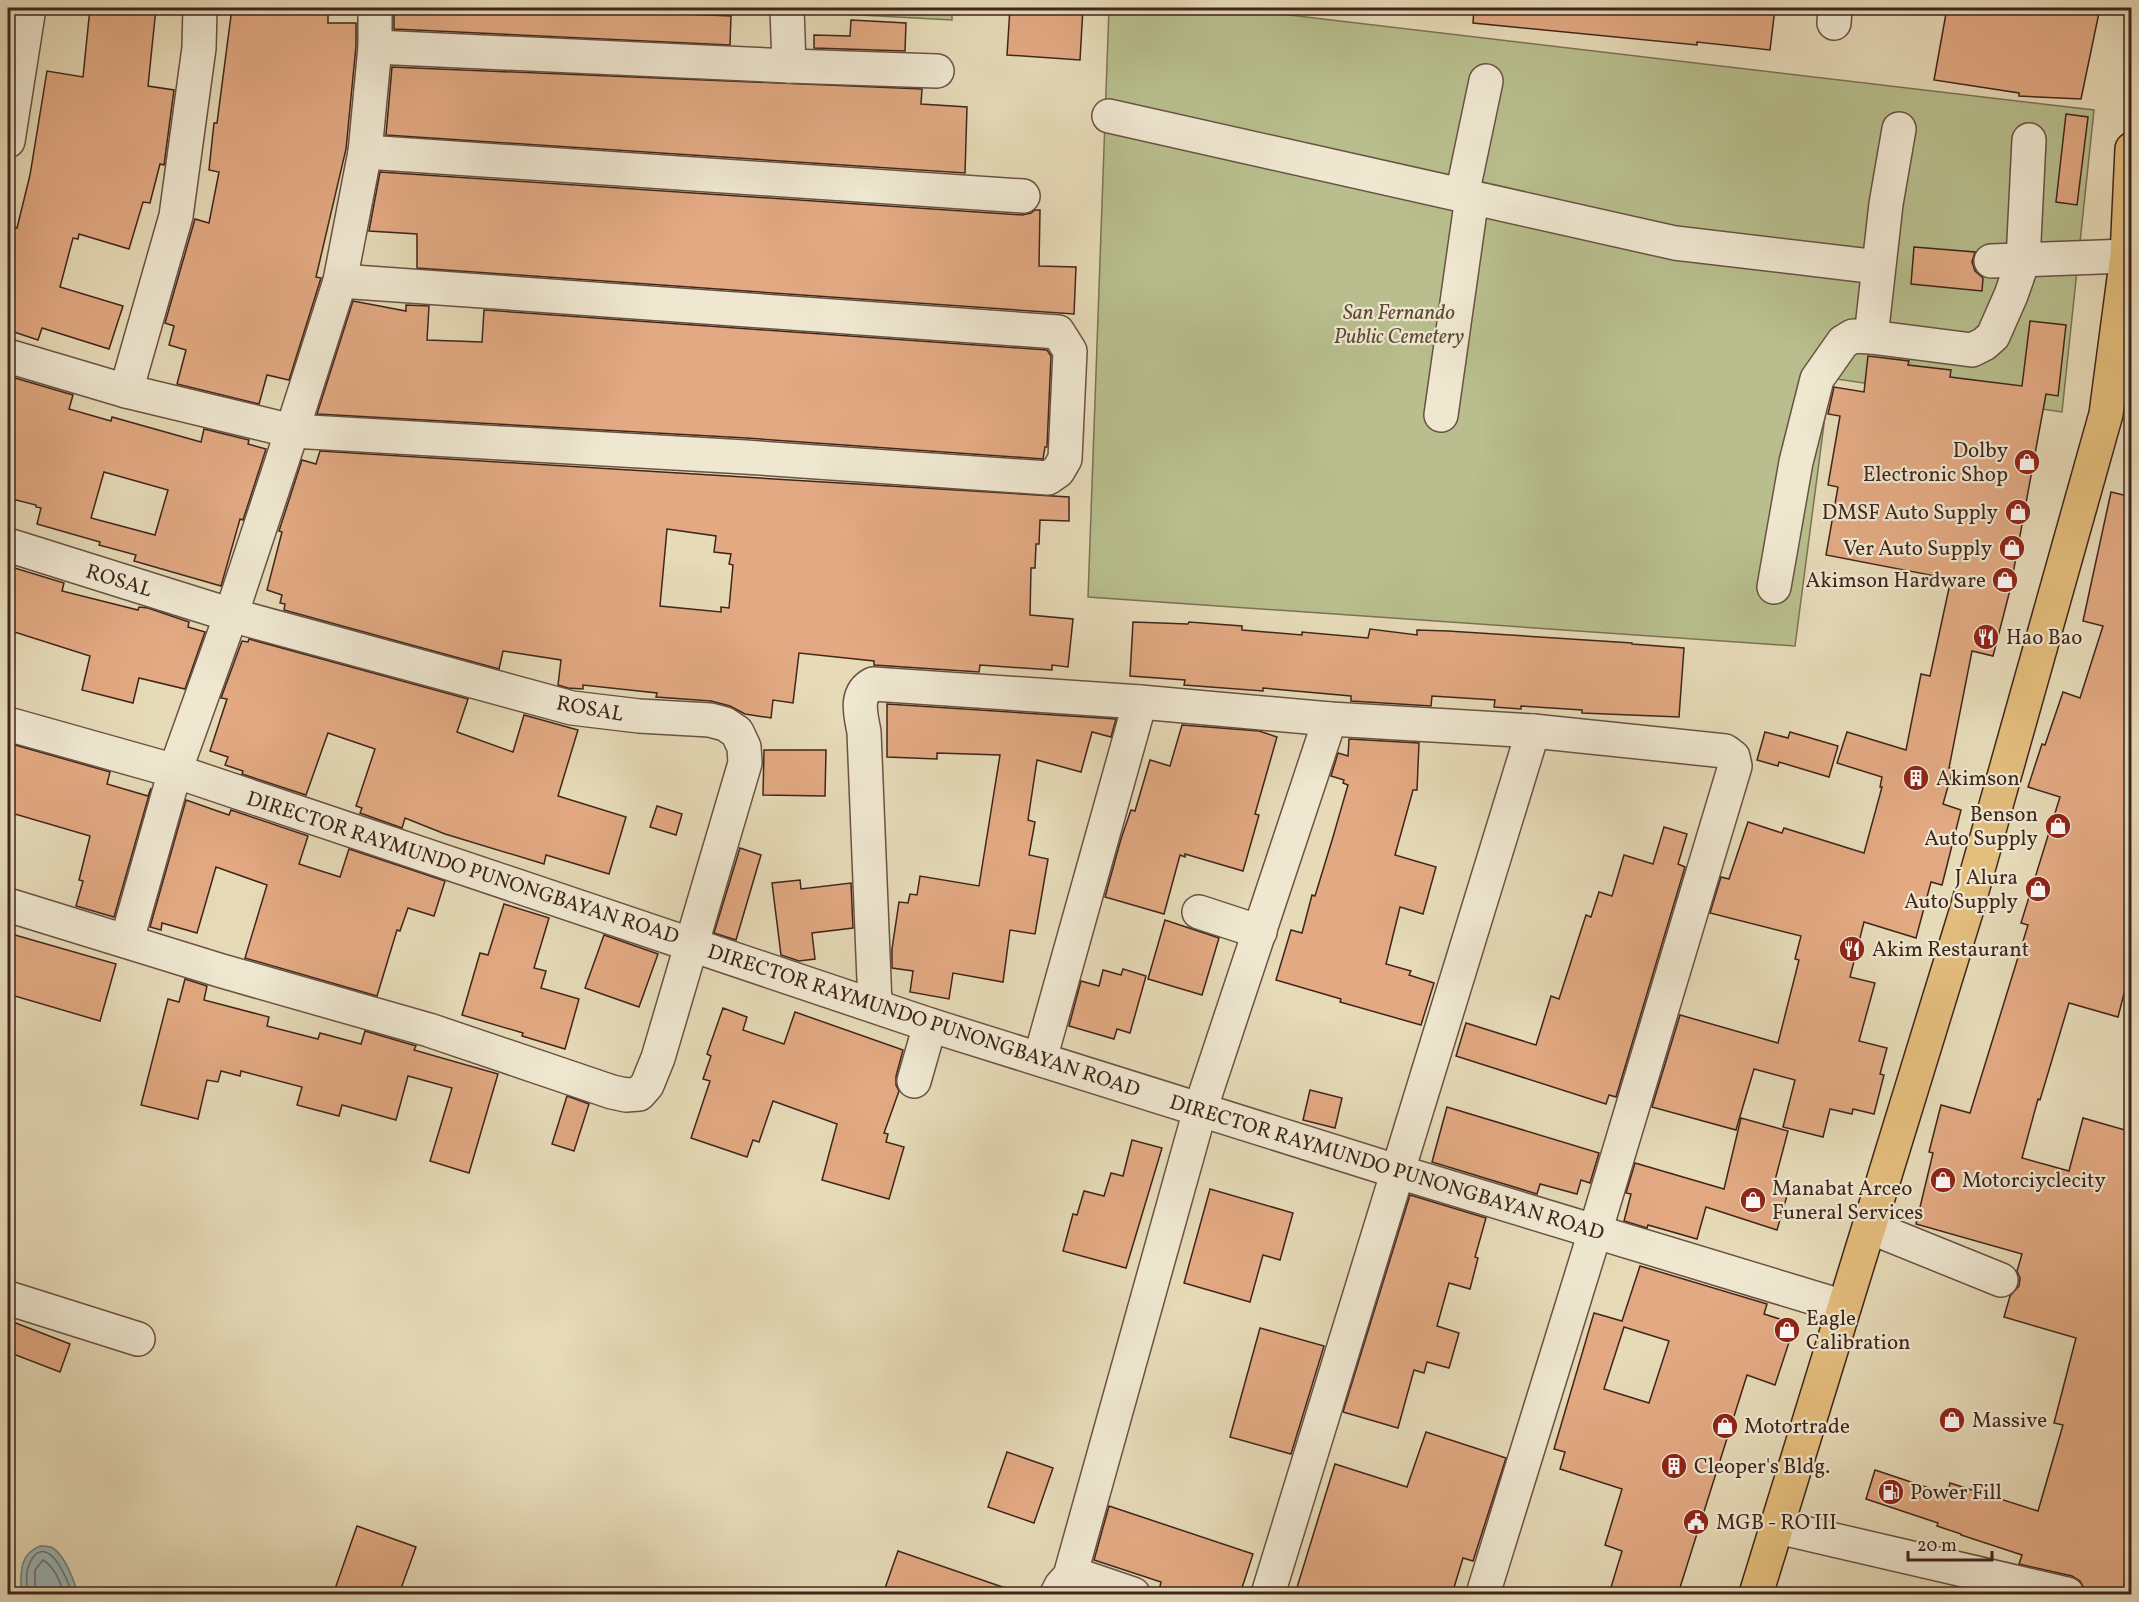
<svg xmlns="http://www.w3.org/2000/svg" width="2139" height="1602" font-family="Vollkorn,serif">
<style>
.green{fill:#b8be8d;stroke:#7c7254;stroke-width:1.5}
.water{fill:#9ab8b9;stroke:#767d7a;stroke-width:1.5}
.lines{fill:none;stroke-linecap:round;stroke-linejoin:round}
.shore{stroke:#6d6e6a;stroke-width:1.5}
.building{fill:#e2a982;stroke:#40251c;stroke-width:1.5;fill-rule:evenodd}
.minor-casing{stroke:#6a5243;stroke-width:36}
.major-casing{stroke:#40251c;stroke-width:36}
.minor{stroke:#efe7d0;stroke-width:33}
.major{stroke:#e3bd7c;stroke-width:33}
.labels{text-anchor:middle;stroke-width:4.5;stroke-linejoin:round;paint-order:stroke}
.park-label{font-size:21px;font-style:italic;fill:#5e4b38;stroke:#efe7d0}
.poi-label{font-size:21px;fill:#40251c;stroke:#efe7d0;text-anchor:start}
.street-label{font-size:21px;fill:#40251c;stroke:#efe7d0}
</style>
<rect width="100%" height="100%" fill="#e6dab7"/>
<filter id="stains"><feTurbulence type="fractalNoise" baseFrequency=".00333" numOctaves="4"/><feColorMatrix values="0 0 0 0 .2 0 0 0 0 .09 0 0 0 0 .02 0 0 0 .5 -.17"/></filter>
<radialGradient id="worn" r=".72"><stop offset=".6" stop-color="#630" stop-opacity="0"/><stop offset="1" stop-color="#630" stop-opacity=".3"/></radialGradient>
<!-- green -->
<g class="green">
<polygon points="728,8 952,8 952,20"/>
<polygon points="1109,8 1229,8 2094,110 2062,412 1830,378 1795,646 1088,597"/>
</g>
<!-- water -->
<path class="water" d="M 40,1546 C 44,1546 47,1546 51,1547 C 65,1554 74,1581 78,1594 L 21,1594 C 21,1574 18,1555 40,1546 Z"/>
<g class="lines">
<!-- shore -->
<g class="shore">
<path d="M 27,1594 C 27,1587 26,1579 27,1571 C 28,1566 32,1557 36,1554 C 53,1541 69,1584 72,1594"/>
<path d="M 35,1594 L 35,1570 L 43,1560 C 55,1567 60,1582 64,1594"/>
</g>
</g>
<!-- building -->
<g class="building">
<polygon points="90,8 156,8 148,86 174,90 164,165 160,164 150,203 143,202 129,249 79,234 78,239 73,238 60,287 123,306 109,349 42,328 38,340 8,330 8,226 17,228 30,175 47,71 83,77"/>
<polygon points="232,8 328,8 328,23 356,23 356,46 346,149 316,277 321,278 289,380 267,375 259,404 177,384 186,350 169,345 174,326 165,323 195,219 209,223 219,172 209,170 214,123 217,123"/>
<polygon points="394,8 597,8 685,10 685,14 731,16 730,45 394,29"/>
<polygon points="1010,8 1083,8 1080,60 1007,55"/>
<polygon points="1474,8 1775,8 1770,50 1697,42 1697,45 1473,23"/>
<polygon points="1947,8 2100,8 2081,99 2019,96 2019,93 1934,80"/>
<polygon points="851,20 906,23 905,51 814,48 814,35 850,36"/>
<polygon points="392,67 922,89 921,104 967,107 965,173 386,135"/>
<polygon points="2066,114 2088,117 2077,205 2056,202"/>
<polygon points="380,172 1022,215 1031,213 1035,210 1040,210 1039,266 1076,267 1074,314 417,268 417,234 369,231"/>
<polygon points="1914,247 1975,252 1972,262 1975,271 1983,278 1982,291 1911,284"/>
<polygon points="353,301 406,311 406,305 429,306 427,340 482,342 484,310 1047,350 1051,356 1047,447 1045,447 1043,459 746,438 317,414"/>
<polygon points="2030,321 2066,325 2058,396 2046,394 2010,590 1993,656 1972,651 1949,768 1953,769 1943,804 1961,810 1942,885 1931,882 1916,938 1864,922 1850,977 1875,983 1859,1041 1887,1048 1880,1074 1884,1075 1874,1114 1853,1109 1852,1114 1830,1109 1823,1137 1783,1127 1795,1080 1754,1069 1736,1130 1652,1107 1680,1015 1778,1043 1799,960 1795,959 1801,936 1710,913 1721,877 1729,879 1748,822 1782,833 1784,828 1864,853 1882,787 1880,787 1882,777 1837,763 1847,732 1906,750 1921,674 1930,676 1951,579 1826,555 1838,487 1828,485 1840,416 1828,414 1834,387 1864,392 1868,356 1909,361 1908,365 1951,370 1950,377 2022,386"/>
<path d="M 15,378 L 73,395 L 69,409 L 111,421 L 112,417 L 201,442 L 204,429 L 249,440 L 248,444 L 266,449 L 243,520 L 240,519 L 221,586 L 134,561 L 136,555 L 99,545 L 100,542 L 37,524 L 41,508 L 36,507 L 36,505 L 8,498 L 8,404 ZM 104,472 L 168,490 L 155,535 L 91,518 Z"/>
<path d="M 320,451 L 1069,497 L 1069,521 L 1040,520 L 1039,544 L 1036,544 L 1035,568 L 1031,568 L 1030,615 L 1073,619 L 1068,667 L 1052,665 L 1052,670 L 980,665 L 979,672 L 874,665 L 874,661 L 799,653 L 793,703 L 773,700 L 771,718 L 745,714 L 730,706 L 711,701 L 656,697 L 657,693 L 583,685 L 583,689 L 568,688 L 558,685 L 561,660 L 503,651 L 499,669 L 284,610 L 285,604 L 280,603 L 282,595 L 267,590 L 282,532 L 279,531 L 302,460 L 316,464 ZM 667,529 L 716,536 L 714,552 L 731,554 L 729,564 L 733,565 L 729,608 L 721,607 L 721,612 L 660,606 Z"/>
<polygon points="2111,492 2132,497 2132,979 2128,978 2118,1017 2069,1003 2040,1100 2038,1099 2022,1158 2069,1171 2083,1118 2132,1132 2132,1431 2126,1451 2132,1453 2132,1594 2100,1594 2085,1590 2080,1581 2072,1576 2019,1564 2022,1555 1961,1535 1961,1534 1937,1526 1938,1523 1866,1499 1875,1470 1947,1494 1950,1483 2038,1511 2063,1425 2054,1423 2076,1338 2004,1317 2010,1296 2019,1286 2020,1278 2017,1271 2022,1254 1916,1224 1933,1153 1929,1152 1941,1105 1970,1113 2028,925 2021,923 2060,797 2028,787 2042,744 2045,745 2063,692 2080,698 2103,626 2083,621"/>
<polygon points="8,566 64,583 62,591 138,610 139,607 148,608 189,622 188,627 205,632 185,689 139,678 133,703 82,690 90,656 8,630"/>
<polygon points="1133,622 1188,624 1189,622 1242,626 1242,630 1302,635 1302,632 1368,638 1370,629 1417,635 1417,630 1448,631 1632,643 1632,644 1684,648 1679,717 1582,713 1582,710 1521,706 1521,709 1494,707 1495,700 1432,696 1431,706 1351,701 1351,696 1263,688 1263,691 1184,685 1185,680 1130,676"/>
<polygon points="249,639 468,699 457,732 513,752 524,715 578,730 558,796 626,817 609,874 546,855 544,864 445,834 405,818 402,828 360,813 362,808 356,806 375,749 328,733 306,795 242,774 243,771 225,765 228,757 210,751 227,699 221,698 242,641 248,642"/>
<polygon points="887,704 1116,719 1111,737 1092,732 1081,772 1037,760 1028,820 1035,822 1029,855 1048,859 1035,934 1010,930 1003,982 953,973 949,999 910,992 913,971 892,968 892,949 899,902 908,903 910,894 917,895 920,876 979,886 1000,755 937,753 937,759 887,757"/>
<polygon points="1182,725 1259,731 1277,737 1255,814 1259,815 1243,871 1185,854 1185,857 1180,855 1164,914 1105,897 1121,839 1131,810 1135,811 1150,760 1170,766"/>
<polygon points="1765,732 1788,738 1790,732 1838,746 1829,777 1779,762 1778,766 1757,760"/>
<polygon points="1349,739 1419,743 1417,790 1413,790 1395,855 1436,867 1423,914 1400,907 1386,964 1411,971 1409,975 1434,983 1421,1025 1340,1002 1341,999 1276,980 1291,930 1302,933 1312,895 1315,896 1333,837 1348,785 1343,783 1344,780 1331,776 1338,753 1348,756"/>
<polygon points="8,743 110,772 107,784 148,796 151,788 114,917 76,906 83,881 79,880 90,836 8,812"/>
<polygon points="764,750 826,750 825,796 763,795"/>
<polygon points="186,800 229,815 231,810 308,836 299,864 340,877 349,849 445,881 434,916 408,908 400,931 397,930 377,996 245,958 267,885 216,867 197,933 162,923 161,930 150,927"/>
<polygon points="657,806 682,814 676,835 650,827"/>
<polygon points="1664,827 1687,834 1678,864 1685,867 1616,1097 1609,1095 1606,1104 1456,1056 1466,1023 1536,1045 1551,996 1559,999 1586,915 1591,917 1599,892 1612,896 1624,855 1653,864"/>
<polygon points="740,848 761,855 736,940 714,933"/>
<polygon points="800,880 801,889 851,883 853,928 812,933 815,959 799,961 781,955 772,883"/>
<polygon points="504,904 549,918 534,968 546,971 541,988 579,999 565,1049 522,1036 523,1033 462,1015 480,953 488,955"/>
<polygon points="1165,920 1219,938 1202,995 1148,979"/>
<polygon points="8,933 116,964 100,1021 8,994"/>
<polygon points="604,935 658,954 639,1007 585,988"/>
<polygon points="1123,969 1146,976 1130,1033 1117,1029 1114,1039 1069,1026 1081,981 1099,986 1103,970 1121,975"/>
<polygon points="185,979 207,986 204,1000 269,1017 267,1026 318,1039 320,1033 361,1044 365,1031 416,1046 414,1050 498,1074 469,1173 430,1161 452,1088 408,1076 396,1120 342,1105 339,1116 297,1105 302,1087 241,1071 240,1076 221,1071 218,1082 207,1080 198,1119 141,1105 168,999 179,1002"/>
<polygon points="723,1008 747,1017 743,1030 784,1044 795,1012 903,1050 896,1076 896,1085 899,1091 884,1133 888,1134 886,1142 904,1147 889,1199 822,1180 837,1124 773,1101 759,1142 753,1140 747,1157 691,1138 710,1081 703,1079 711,1056 707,1054"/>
<polygon points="1310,1090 1342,1098 1335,1128 1303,1120"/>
<polygon points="567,1096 589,1104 574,1151 552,1144"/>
<polygon points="1447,1107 1599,1153 1590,1183 1581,1180 1577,1194 1540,1184 1537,1194 1432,1162"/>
<polygon points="1741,1118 1788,1131 1774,1184 1789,1189 1777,1230 1706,1207 1697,1239 1648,1225 1647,1228 1624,1221 1631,1194 1626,1193 1635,1163 1724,1189"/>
<polygon points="1132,1140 1162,1148 1126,1268 1063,1251 1073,1214 1077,1215 1084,1191 1104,1196 1111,1173 1123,1176"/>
<polygon points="1210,1189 1293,1213 1280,1260 1263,1255 1250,1302 1184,1283"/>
<polygon points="1410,1195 1486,1218 1475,1257 1478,1258 1470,1289 1449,1283 1437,1326 1459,1333 1449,1368 1427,1362 1424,1373 1414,1370 1398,1428 1343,1412"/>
<path d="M 1640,1266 L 1767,1304 L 1764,1314 L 1795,1324 L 1775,1385 L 1747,1375 L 1678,1594 L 1609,1594 L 1622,1551 L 1605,1545 L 1622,1489 L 1560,1469 L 1565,1452 L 1554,1449 L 1594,1313 L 1622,1321 ZM 1624,1327 L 1669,1341 L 1649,1403 L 1604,1389 Z"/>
<polygon points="8,1320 70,1344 60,1372 8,1352"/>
<polygon points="1260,1328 1324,1346 1291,1454 1230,1437"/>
<polygon points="1426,1432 1506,1458 1473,1561 1463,1558 1452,1594 1295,1594 1335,1464 1407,1487"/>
<polygon points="1007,1452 1053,1468 1034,1523 988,1507"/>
<polygon points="1109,1506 1253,1554 1240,1594 1171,1594 1159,1591 1161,1582 1094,1560"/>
<polygon points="357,1526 416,1547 399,1594 350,1594 335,1589"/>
<polygon points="898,1551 1014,1591 1013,1594 883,1594"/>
</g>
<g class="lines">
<!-- minor casing -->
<g class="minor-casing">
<g id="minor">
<polyline points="787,8 789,66"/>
<polyline points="1834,23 1835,8"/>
<polyline points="375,47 789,66 937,71"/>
<polyline points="1109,116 1675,243 1878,267"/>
<polyline points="8,141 29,8"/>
<polyline points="365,152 1023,196"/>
<polyline points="1462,195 1486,81"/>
<polyline points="1991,261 2127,256"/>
<polyline points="1871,337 1972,350 1984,344 1993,336 2011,295 2023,261 2029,140"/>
<polyline points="8,356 126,391 292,431 340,281 365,152 375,47 375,8"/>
<polyline points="126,391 176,216 199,48 200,8"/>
<polyline points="1441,415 1472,197"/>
<polyline points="8,545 231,615 572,708 639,716 710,720 725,724 737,732 744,747 745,763 658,1058 647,1085 639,1094 626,1095 612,1092 429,1030 222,971 8,905"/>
<polyline points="1774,587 1796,462 1817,379 1843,342 1853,336 1871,337 1886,204 1899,129"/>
<polyline points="8,724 175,771 930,1025 1399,1172 1844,1307"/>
<polyline points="1199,912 1260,932"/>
<polyline points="127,940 175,771 231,615 292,431 745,457 1048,478 1058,471 1065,459 1070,351 1058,332 340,281"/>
<path d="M 875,1005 L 864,732 C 861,715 854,694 873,684 L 1140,702 L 1330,719 L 1533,731 L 1725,751 L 1733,757 L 1735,766 L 1595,1232 L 1483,1594"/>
<polyline points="1040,1059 1140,702"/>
<polyline points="914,1081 930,1025"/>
<polyline points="1870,1227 2001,1280"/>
<polyline points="8,1298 138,1339"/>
<polyline points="1778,1527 2067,1594"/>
<polyline points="1070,1576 1083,1577 1133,1594"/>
<polyline points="1057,1594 1061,1586 1070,1576 1200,1110 1330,719"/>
<polyline points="1268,1594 1533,731"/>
</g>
</g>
<!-- major casing -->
<g class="major-casing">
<polyline id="major" points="1756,1594 1966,912 2106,414 2127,256 2132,149"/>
</g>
<!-- minor -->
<use href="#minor" class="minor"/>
<!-- major -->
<use href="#major" class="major"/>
</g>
<!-- icons -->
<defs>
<g id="shop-disc" transform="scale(1.35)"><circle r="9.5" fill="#8f2418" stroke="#efe7d0"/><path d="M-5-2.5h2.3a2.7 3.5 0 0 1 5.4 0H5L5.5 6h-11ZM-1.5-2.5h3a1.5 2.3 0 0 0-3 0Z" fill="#fff"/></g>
<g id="restaurant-disc" transform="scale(1.35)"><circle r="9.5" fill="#8f2418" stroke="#efe7d0"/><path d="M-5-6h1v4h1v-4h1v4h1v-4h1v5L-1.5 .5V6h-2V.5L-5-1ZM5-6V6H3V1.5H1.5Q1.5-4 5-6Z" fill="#fff"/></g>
<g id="building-disc" transform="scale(1.35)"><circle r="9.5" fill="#8f2418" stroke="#efe7d0"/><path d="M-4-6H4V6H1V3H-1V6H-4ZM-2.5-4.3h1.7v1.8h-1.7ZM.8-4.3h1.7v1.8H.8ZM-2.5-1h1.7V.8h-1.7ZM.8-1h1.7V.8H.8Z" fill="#fff"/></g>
<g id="fuel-disc" transform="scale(1.35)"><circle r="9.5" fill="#8f2418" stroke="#efe7d0"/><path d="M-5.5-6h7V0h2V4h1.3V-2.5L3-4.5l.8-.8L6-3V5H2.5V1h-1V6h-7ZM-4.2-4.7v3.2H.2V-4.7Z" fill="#fff"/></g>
<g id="civic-disc" transform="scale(1.35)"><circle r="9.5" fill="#8f2418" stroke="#efe7d0"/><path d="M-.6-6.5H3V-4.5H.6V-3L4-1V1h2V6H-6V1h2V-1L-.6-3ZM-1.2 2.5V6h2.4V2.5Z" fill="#fff"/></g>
</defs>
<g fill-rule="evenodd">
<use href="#shop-disc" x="2027" y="462"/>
<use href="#shop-disc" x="2018" y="512"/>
<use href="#shop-disc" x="2012" y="548"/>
<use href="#shop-disc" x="2005" y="580"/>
<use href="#restaurant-disc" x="1986" y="637"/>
<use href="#building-disc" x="1916" y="778"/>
<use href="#shop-disc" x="2058" y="826"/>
<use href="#shop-disc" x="2038" y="889"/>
<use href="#restaurant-disc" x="1852" y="949"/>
<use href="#shop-disc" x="1943" y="1180"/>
<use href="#shop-disc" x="1753" y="1200"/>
<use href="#shop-disc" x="1787" y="1330"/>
<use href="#shop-disc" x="1952" y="1420"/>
<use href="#shop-disc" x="1725" y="1426"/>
<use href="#building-disc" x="1674" y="1466"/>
<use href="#fuel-disc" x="1891" y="1492"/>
<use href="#civic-disc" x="1696" y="1522"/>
</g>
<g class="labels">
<!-- park labels -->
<g class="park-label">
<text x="1399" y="319">San Fernando<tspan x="1399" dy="24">Public Cemetery</tspan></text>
</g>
<!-- poi labels -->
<g class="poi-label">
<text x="2008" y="457" text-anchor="end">Dolby<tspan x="2008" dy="24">Electronic Shop</tspan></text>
<text x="1998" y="519" text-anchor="end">DMSF Auto Supply</text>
<text x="1992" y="555" text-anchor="end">Ver Auto Supply</text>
<text x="1986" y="587" text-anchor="end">Akimson Hardware</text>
<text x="2006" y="644">Hao Bao</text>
<text x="1936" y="785">Akimson</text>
<text x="2038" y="821" text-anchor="end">Benson<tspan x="2038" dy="24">Auto Supply</tspan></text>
<text x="2018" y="884" text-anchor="end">J Alura<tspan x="2018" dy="24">Auto Supply</tspan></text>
<text x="1872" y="956">Akim Restaurant</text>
<text x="1962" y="1187">Motorciyclecity</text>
<text x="1772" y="1195">Manabat Arceo<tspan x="1772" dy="24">Funeral Services</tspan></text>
<text x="1806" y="1325">Eagle<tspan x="1806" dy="24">Calibration</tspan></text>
<text x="1972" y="1427">Massive</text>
<text x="1744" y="1433">Motortrade</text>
<text x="1694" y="1473">Cleoper's Bldg.</text>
<text x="1910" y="1499">Power Fill</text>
<text x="1716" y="1529">MGB - RO III</text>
</g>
<!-- street labels -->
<g class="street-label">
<text transform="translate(119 580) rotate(17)" y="7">ROSAL</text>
<text transform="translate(590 708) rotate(10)" y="7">ROSAL</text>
<text transform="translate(463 867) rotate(18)" y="7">DIRECTOR RAYMUNDO PUNONGBAYAN ROAD</text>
<text transform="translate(924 1020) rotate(18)" y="7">DIRECTOR RAYMUNDO PUNONGBAYAN ROAD</text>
<text transform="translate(1387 1167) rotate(17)" y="7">DIRECTOR RAYMUNDO PUNONGBAYAN ROAD</text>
</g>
</g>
<!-- margin -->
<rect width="2139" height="1602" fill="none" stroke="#e6dab7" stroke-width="30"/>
<rect x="9" y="9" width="2121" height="1584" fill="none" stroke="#40251c" stroke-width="3"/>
<rect x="15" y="15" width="2109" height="1572" fill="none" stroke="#40251c" stroke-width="1.5"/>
<!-- scale -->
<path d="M1908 1551v9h84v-9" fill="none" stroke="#40251c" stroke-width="3"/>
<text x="1917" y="1551" font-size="18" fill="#40251c" stroke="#efe7d0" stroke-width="4.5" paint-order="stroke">20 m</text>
<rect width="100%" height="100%" filter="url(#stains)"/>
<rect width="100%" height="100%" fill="url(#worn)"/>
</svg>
